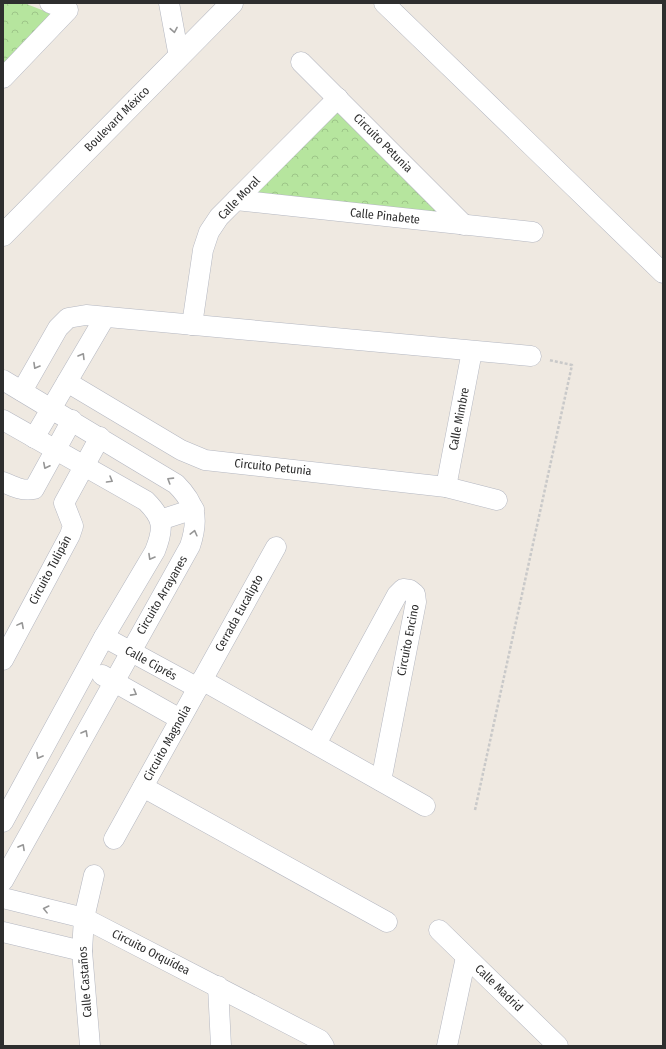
<svg xmlns="http://www.w3.org/2000/svg" width="666" height="1049" font-family="'Fira Sans Condensed',sans-serif">
<style>
.park{fill:url(#park-crowns)}
.lines{fill:none;stroke-linecap:round;stroke-linejoin:round}
.minor-casing{stroke:#b4b7c1;stroke-width:21}
.secondary-casing{stroke:#b4b7c1;stroke-width:23}
.path{stroke:#c9c9c9;stroke-width:2.5;stroke-dasharray:3 2;stroke-linecap:butt}
.minor{stroke:#fff;stroke-width:20}
.secondary{stroke:#fff;stroke-width:22}
.oneway{stroke:#969696}
.labels{text-anchor:middle;stroke-width:3;stroke-linejoin:round;paint-order:stroke}
.street-label{font-size:12px;fill:#2e2e2e;stroke:#fff}
</style>
<defs>
<pattern id="park-crowns" width="20" height="18" patternUnits="userSpaceOnUse"><rect width="20" height="18" fill="#b6e59e"/><path d="M2 6a3 3 0 1 1 6 0M12 15a3 3 0 1 1 6 0" fill="none" stroke="#9dc588"/></pattern>
</defs>
<rect width="100%" height="100%" fill="#efe9e1"/>
<!-- park -->
<g class="park">
<polygon points="3,3 24,3 52,14 3,64"/>
<polygon points="337,106 444,215 252,193"/>
</g>
<g class="lines">
<!-- minor casing -->
<g class="minor-casing">
<g id="minor">
<polyline points="169,3 179,57"/>
<polyline points="384,3 663,273"/>
<polyline points="301,62 464,225"/>
<polyline points="3,78 68,10 50,3"/>
<polyline points="236,200 533,232"/>
<polyline points="192,325 203,250 209,232 219,217 338,98"/>
<path d="M 3,380 L 176,484 C 196,504 199,519 190,546 L 3,881"/>
<polyline points="67,382 181,450 205,460 446,487 497,500"/>
<polyline points="22,391 58,328 68,318 86,315 531,356"/>
<path d="M 3,420 L 146,501 C 164,519 164,528 155,551 L 104,637 L 3,822"/>
<polyline points="34,438 105,317"/>
<path d="M 3,482 C 14,487 22,491 34,489 L 72,420"/>
<polyline points="446,487 472,351"/>
<polyline points="160,520 194,509"/>
<polyline points="104,637 198,688"/>
<polyline points="3,660 70,535 73,526 64,503 100,437"/>
<polyline points="102,675 180,719"/>
<polyline points="202,680 425,806"/>
<polyline points="316,744 397,595 403,589 410,590 415,594 416,602 381,781"/>
<polyline points="143,787 387,922"/>
<polyline points="114,839 276,547"/>
<polyline points="3,898 84,918 320,1040 324,1046"/>
<polyline points="439,930 558,1046"/>
<polyline points="3,932 82,951"/>
<polyline points="218,986 221,1046"/>
<polyline points="90,1046 82,951 84,918 94,875"/>
<polyline points="447,1046 466,957"/>
</g>
</g>
<!-- secondary casing -->
<g class="secondary-casing">
<polyline id="secondary" points="3,235 232,3"/>
</g>
<!-- path -->
<polyline class="path" points="475,810 572,365 549,360"/>
<!-- minor -->
<use href="#minor" class="minor"/>
<!-- secondary -->
<use href="#secondary" class="secondary"/>
</g>
<!-- one-way arrows -->
<defs><path id="oneway-chevron" d="M-2-3.5L2.5 0L-2 3.5" fill="none" stroke-width="1.6" stroke-linecap="round" stroke-linejoin="round"/></defs>
<g class="oneway">
<use href="#oneway-chevron" transform="translate(174 30) rotate(80)"/>
<use href="#oneway-chevron" transform="translate(82 356) rotate(-59)"/>
<use href="#oneway-chevron" transform="translate(36 366) rotate(120)"/>
<use href="#oneway-chevron" transform="translate(46 466) rotate(117)"/>
<use href="#oneway-chevron" transform="translate(110 480) rotate(30)"/>
<use href="#oneway-chevron" transform="translate(170 480) rotate(-148)"/>
<use href="#oneway-chevron" transform="translate(194 533) rotate(-76)"/>
<use href="#oneway-chevron" transform="translate(151 557) rotate(120)"/>
<use href="#oneway-chevron" transform="translate(21 625) rotate(-62)"/>
<use href="#oneway-chevron" transform="translate(134 693) rotate(29)"/>
<use href="#oneway-chevron" transform="translate(85 733) rotate(-61)"/>
<use href="#oneway-chevron" transform="translate(39 756) rotate(119)"/>
<use href="#oneway-chevron" transform="translate(22 847) rotate(-61)"/>
<use href="#oneway-chevron" transform="translate(46 909) rotate(-166)"/>
</g>
<g class="labels">
<!-- street labels -->
<g class="street-label">
<text transform="translate(117 119) rotate(-45)" y="4">Boulevard México</text>
<text transform="translate(383 143) rotate(45)" y="4">Circuito Petunia</text>
<text transform="translate(239 198) rotate(-46)" y="4">Calle Moral</text>
<text transform="translate(385 216) rotate(6)" y="4">Calle Pinabete</text>
<text transform="translate(459 419) rotate(-79)" y="4">Calle Mimbre</text>
<text transform="translate(273 467) rotate(6)" y="4">Circuito Petunia</text>
<text transform="translate(50 570) rotate(-62)" y="4">Circuito Tulipán</text>
<text transform="translate(162 595) rotate(-60)" y="4">Circuito Arrayanes</text>
<text transform="translate(239 613) rotate(-61)" y="4">Cerrada Eucalipto</text>
<text transform="translate(408 640) rotate(-79)" y="4">Circuito Encino</text>
<text transform="translate(151 663) rotate(29)" y="4">Calle Ciprés</text>
<text transform="translate(167 743) rotate(-61)" y="4">Circuito Magnolia</text>
<text transform="translate(151 952) rotate(27)" y="4">Circuito Orquídea</text>
<text transform="translate(85 982) rotate(-94)" y="4">Calle Castaños</text>
<text transform="translate(499 988) rotate(44)" y="4">Calle Madrid</text>
</g>
</g>
<!-- border -->
<rect width="666" height="1049" fill="none" stroke="#2e2e2e" stroke-width="8"/>
</svg>
